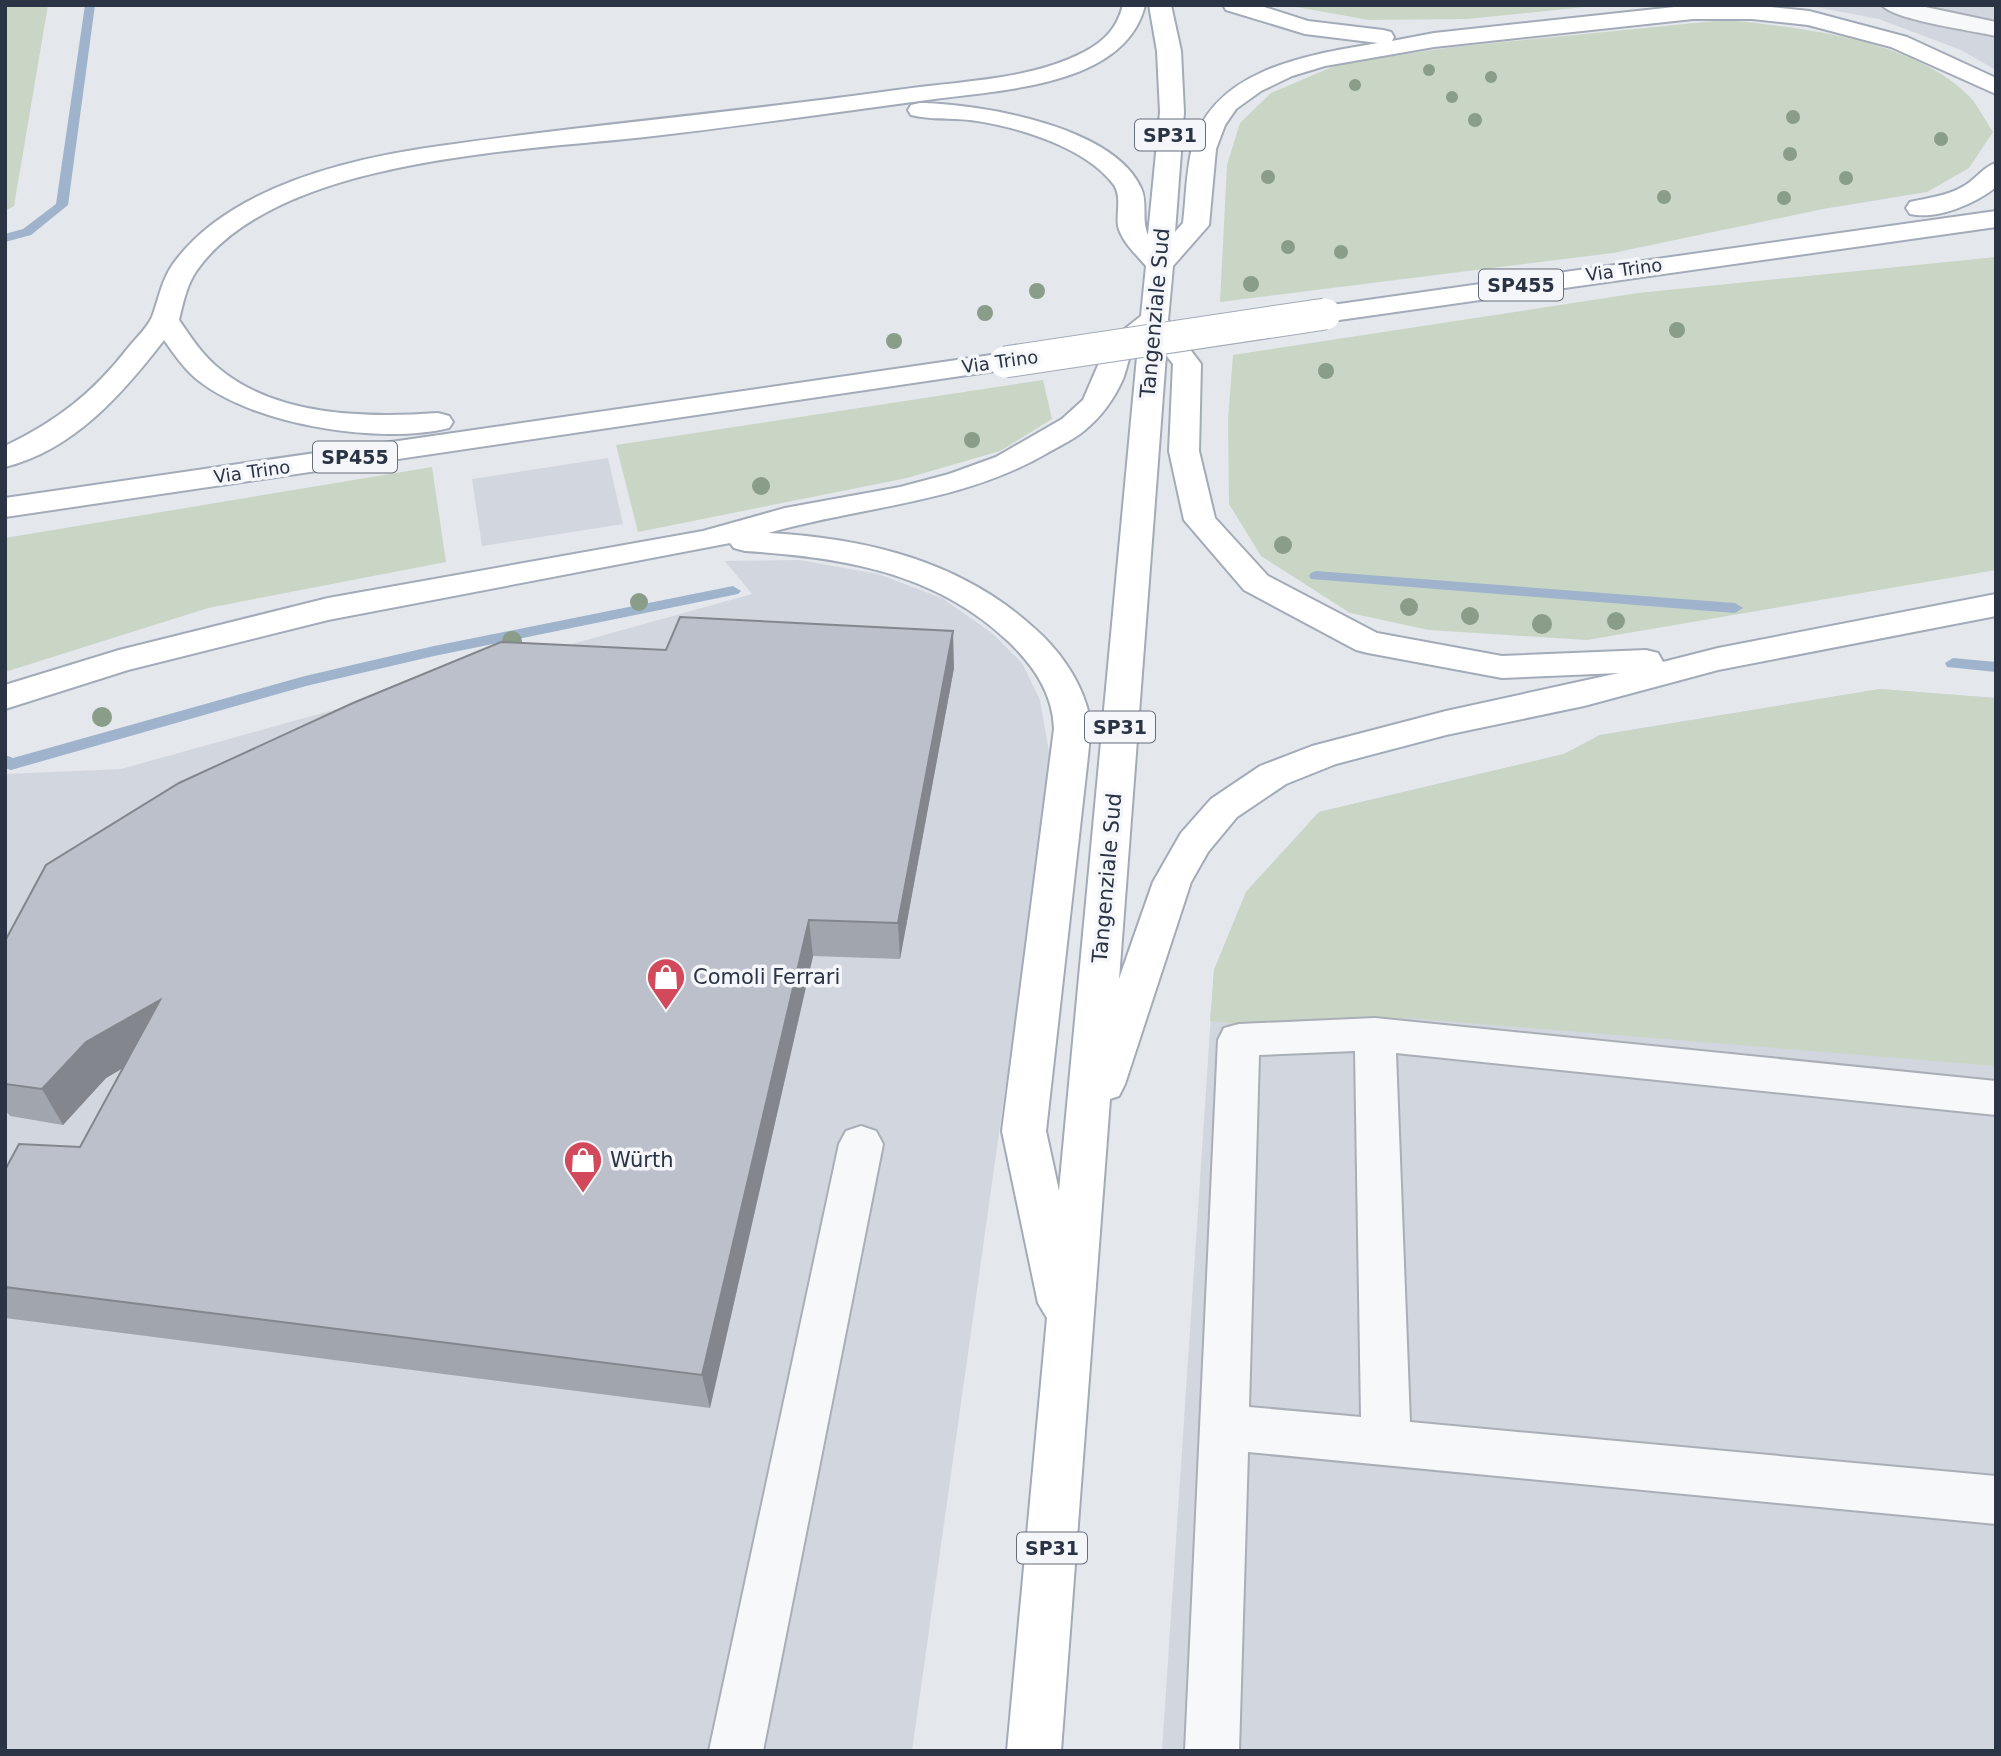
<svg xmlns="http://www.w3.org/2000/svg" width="2001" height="1756" font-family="'DejaVu Sans',sans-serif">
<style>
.built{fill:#d2d6de}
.green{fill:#c9d6c5}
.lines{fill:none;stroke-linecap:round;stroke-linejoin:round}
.stream{fill:#9fb4cc;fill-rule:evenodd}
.minor-casing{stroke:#a9aeb7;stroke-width:4}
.major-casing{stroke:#a3abb8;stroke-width:4}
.minor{fill:#f7f8fa;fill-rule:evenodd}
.major{fill:#fff;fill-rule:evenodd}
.major-bridge-casing{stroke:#a3abb8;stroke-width:33;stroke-linecap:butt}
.major-bridge{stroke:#fff;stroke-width:31}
.tree{fill:#899d89}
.wall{fill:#a1a5ae}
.shaded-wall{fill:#83868d}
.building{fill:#bbc0ca;stroke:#83868d;stroke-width:2}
.labels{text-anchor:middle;stroke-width:7;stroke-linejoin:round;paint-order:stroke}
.far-street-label{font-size:18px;fill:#2b3445;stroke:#f4f6f9}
.shield{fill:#f4f6f9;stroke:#676e7b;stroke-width:2}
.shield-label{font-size:19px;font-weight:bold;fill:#2b3445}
.street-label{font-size:21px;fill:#2b3445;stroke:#f4f6f9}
.poi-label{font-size:21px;fill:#2b3445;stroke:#f4f6f9;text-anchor:start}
</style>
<rect width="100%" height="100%" fill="#e4e7ec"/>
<!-- built -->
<g class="built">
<polygon points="1806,5 1996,5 1996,70 1961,50 1879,19"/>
<polygon points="608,458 623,524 482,546 472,479"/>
<polygon points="800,560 878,574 942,598 992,633 1022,663 1040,700 1051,764 912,1751 5,1751 5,774 121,769 752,594 725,561"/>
<polygon points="1880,689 1996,698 1996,1751 1162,1751 1214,970 1246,892 1319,812 1564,754 1600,735"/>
</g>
<!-- green -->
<g class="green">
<polygon points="5,5 48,5 14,206 5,211"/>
<polygon points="1285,5 1604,5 1467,19 1369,20"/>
<path d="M 1725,20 C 1800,27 1913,39 1969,96 C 1978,105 1985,120 1993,132 L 1969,168 L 1927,192 L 1823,209 L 1613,253 L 1220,302 L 1227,165 L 1240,123 L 1271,93 L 1339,64 L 1453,47 Z"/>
<polygon points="1996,257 1996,570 1587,640 1429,630 1350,613 1261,556 1229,504 1228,419 1233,355 1638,293"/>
<polygon points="1043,380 1052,419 1000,451 907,478 638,532 616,445"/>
<polygon points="432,467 446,562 208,608 5,672 5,538"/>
<polygon points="1880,689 1996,698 1996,1066 1408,1018 1305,1029 1210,1021 1214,970 1246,892 1319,812 1564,754 1600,735"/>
</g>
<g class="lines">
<!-- stream -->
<g class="stream">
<polygon points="85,5 95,5 68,205 31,235 5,242 5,234 23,229 56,204"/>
<polygon points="1316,571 1735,603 1743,608 1735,613 1311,579 1309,576 1311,573"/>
<polygon points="733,586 741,591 738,594 434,656 306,686 11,770 5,768 5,755 13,758 305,676 434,646"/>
<polygon points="1953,658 1996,662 1996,672 1947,667 1945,663"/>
</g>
<!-- minor casing -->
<g class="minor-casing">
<g id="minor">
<path d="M 1882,5 L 1916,5 L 1996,22 L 1996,36 C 1975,31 1893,20 1882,5 Z"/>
<path d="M 1375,1018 L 1996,1081 L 1996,1115 L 1396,1053 L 1410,1422 L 1996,1476 L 1996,1524 L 1248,1452 L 1239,1751 L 1185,1751 L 1218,1040 L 1224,1028 L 1239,1024 ZM 1355,1051 L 1361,1417 L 1249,1407 L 1259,1055 Z"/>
<polygon points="861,1126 876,1131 883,1144 763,1751 709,1751 839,1144 846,1131"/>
</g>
</g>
<!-- major casing -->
<g class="major-casing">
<g id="major">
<path d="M 1123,5 L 1145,5 C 1125,88 996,90 927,100 C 833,113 739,126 645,137 C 518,151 277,158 197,270 C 187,284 183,303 179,320 C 190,336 201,353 216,366 C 274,417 366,418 438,413 L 449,416 L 453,422 L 449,428 C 380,445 255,425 199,381 C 185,370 174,354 164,340 C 123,393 74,450 5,467 L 5,446 C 57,421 93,393 128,348 C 136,338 147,328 152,317 C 159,299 161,281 173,264 C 230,185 355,157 447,145 C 596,124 747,111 897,90 C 958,81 1028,81 1084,52 C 1105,41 1117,28 1123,5 Z"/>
<path d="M 1149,5 L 1171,5 L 1181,51 L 1184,112 L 1175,232 L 1183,223 C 1186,199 1186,172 1192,148 C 1213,68 1309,55 1378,43 L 1305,34 L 1226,10 L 1223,5 L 1258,5 L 1308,21 L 1383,30 L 1391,32 L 1394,37 L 1392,41 L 1434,33 L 1693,5 L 1752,5 L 1809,11 L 1907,37 L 1996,78 L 1996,94 L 1891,47 L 1808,25 L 1752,19 L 1693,19 L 1434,47 L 1325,66 L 1292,76 L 1261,91 L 1236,109 L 1225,125 L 1216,149 L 1209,225 L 1173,266 L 1168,320 L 1201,364 L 1199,451 L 1215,518 L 1268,576 L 1377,633 L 1502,656 L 1646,650 L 1658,653 L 1663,662 L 1718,648 L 1996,594 L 1996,616 L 1718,670 L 1584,706 L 1446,735 L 1336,764 L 1286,784 L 1237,817 L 1208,852 L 1191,882 L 1125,1084 L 1119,1096 L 1110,1099 L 1061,1751 L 1007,1751 L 1047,1318 L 1038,1303 L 1002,1131 L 1054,729 C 1053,693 1033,665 1008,641 C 935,572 842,557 745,551 L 734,548 L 730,543 L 328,620 L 128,670 L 5,709 L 5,685 L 119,650 L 328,598 L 703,531 L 785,508 L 900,487 L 949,474 L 996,457 L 1062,419 L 1083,400 L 1108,342 L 1141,316 L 1146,266 C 1136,254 1122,242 1118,226 C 1116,213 1122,197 1114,185 C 1085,146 1015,126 970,120 C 951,118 930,120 911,115 L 908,110 L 911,105 L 920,103 C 981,104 1113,126 1141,188 C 1148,203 1141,220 1148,235 L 1160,112 L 1157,51 ZM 1138,346 L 1059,1191 L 1046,1131 L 1087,765 C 1089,746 1092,726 1087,707 C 1078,676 1057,648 1034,628 C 961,561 865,538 768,533 C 863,506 963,503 1049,452 C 1061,445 1075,439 1085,430 C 1102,416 1114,399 1123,379 C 1128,366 1128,354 1138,346 ZM 1166,355 L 1173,364 L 1169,451 L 1184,520 L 1244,590 L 1356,650 L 1368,653 L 1502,678 L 1619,673 L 1446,711 L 1312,746 L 1260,766 L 1211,799 L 1181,833 L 1153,882 L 1119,979 Z"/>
<path d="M 1996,163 L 1996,187 C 1975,204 1937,220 1910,214 L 1906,208 L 1910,202 C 1928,198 1947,196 1964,186 C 1976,179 1983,167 1996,163 Z"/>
<polygon points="1996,211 1996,227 1325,322 1315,320 1311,314 1315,308 1325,306"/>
<polygon points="1005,353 1015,356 1019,362 1015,368 5,517 5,498"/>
</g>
</g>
<!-- minor -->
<use href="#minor" class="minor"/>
<!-- major -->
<use href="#major" class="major"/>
<!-- major-bridge casing -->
<g class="major-bridge-casing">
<polyline id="major-bridge" points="1005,362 1325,314"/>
</g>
<!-- major-bridge -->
<use href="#major-bridge" class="major-bridge"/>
</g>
<!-- trees -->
<g class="tree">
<circle cx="1429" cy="70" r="6"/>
<circle cx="1491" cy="77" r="6"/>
<circle cx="1355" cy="85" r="6"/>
<circle cx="1452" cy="97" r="6"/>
<circle cx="1793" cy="117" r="7"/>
<circle cx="1475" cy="120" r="7"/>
<circle cx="1941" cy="139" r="7"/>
<circle cx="1790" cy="154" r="7"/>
<circle cx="1268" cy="177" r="7"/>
<circle cx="1846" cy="178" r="7"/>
<circle cx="1664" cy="197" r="7"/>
<circle cx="1784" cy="198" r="7"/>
<circle cx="1288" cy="247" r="7"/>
<circle cx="1341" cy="252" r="7"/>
<circle cx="1251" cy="284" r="8"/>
<circle cx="1037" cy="291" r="8"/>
<circle cx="985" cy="313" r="8"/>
<circle cx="1677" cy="330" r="8"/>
<circle cx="894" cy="341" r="8"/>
<circle cx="1326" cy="371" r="8"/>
<circle cx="972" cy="440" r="8"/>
<circle cx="761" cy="486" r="9"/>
<circle cx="1283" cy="545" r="9"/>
<circle cx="639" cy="602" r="9"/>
<circle cx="1409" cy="607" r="9"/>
<circle cx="1470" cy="616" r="9"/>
<circle cx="1616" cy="621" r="9"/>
<circle cx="1542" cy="624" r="10"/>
<circle cx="512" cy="641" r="10"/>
<circle cx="102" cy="717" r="10"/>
</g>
<!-- wall -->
<polygon class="wall" points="954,668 900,959 813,956 710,1408 5,1318 5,1170 80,1147 123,1068 106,1078 63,1125 10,1116 5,1110 5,941"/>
<!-- shaded-wall -->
<g class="shaded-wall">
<polygon points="953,631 954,668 900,959 898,923"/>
<polygon points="809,920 813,956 710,1408 702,1375"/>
<polygon points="160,1000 178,1036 106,1078 63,1125 42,1089 86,1042"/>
</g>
<!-- building -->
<polygon class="building" points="680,617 953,631 898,923 809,920 702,1375 5,1287 5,1170 19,1144 80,1147 160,1000 86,1042 42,1089 5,1084 5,941 46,865 179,783 353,703 501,642 666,650"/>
<!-- icons -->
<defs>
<g id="shop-pin" transform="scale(2.0125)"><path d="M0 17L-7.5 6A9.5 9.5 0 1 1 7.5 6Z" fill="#d1495b" stroke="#f4f6f9"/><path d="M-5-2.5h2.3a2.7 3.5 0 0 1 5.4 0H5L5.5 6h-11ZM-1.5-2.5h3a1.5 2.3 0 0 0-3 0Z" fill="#fff"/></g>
</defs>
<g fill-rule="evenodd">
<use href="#shop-pin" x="666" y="977"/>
<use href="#shop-pin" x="583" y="1160"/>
</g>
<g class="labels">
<!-- far-street labels -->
<g class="far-street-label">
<text transform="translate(1624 270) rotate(-8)" y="6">Via Trino</text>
<text transform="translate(1000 362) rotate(-8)" y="6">Via Trino</text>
<text transform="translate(252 472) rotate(-8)" y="6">Via Trino</text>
</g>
<!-- shield labels -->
<g class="shield">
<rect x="1135" y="119.5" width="70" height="31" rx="5"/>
<rect x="1479" y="269.5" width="84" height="31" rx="5"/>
<rect x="313" y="441.5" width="84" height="31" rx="5"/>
<rect x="1085" y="711.5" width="70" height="31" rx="5"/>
<rect x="1017" y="1532.5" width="70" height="31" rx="5"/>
</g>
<g class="shield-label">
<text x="1170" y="142">SP31</text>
<text x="1521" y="292">SP455</text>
<text x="355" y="464">SP455</text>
<text x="1120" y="734">SP31</text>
<text x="1052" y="1555">SP31</text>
</g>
<!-- street labels -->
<g class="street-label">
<text transform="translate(1155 313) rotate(-85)" y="7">Tangenziale Sud</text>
<text transform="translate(1107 878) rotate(-85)" y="7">Tangenziale Sud</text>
</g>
<!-- poi labels -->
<g class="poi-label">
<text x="693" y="984">Comoli Ferrari</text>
<text x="610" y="1167">Würth</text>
</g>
</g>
<!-- border -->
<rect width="2001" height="1756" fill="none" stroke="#2b3445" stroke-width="14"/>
</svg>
